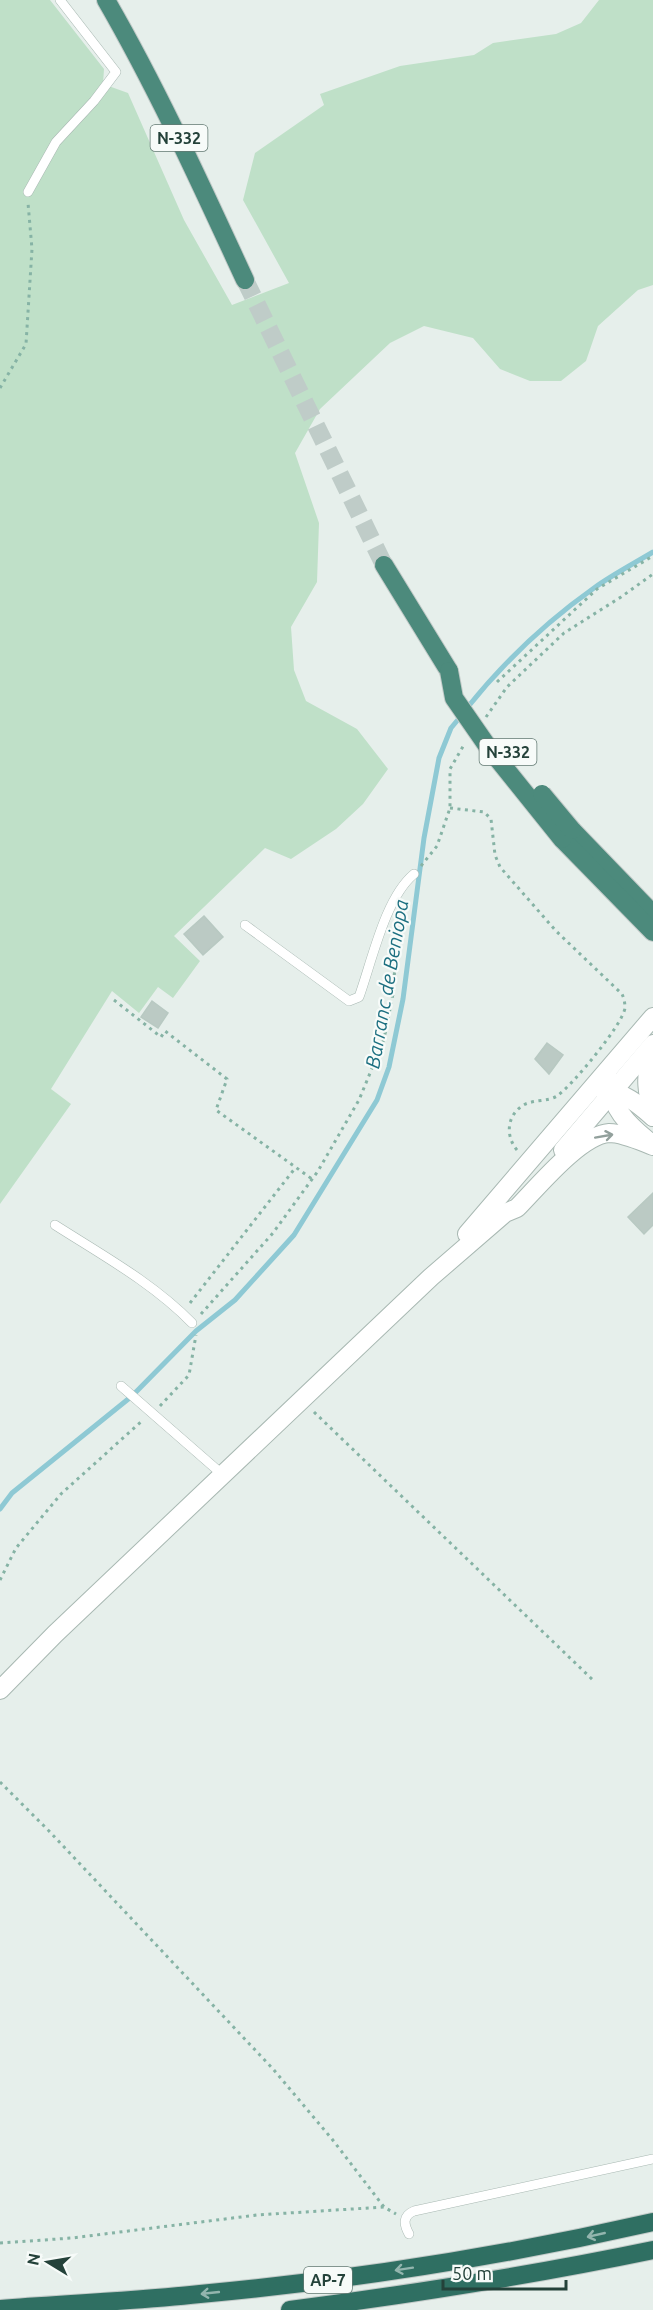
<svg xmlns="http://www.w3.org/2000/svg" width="653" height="2310" font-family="Ubuntu,sans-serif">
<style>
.green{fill:#bfe0c8}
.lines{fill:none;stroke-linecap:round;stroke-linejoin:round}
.stream{stroke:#8ec9d4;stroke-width:5}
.building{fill:#bbcac4;stroke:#b8c9c2;stroke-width:1.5}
.trunk-tunnel{stroke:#bfccc8;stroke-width:18;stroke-dasharray:18 9;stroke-linecap:butt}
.service-casing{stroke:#a8b8b2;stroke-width:10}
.tertiary-casing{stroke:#a8b8b2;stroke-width:20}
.trunk-casing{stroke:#c2cac8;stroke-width:20}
.motorway-casing{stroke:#c2cac8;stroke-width:20}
.path{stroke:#86b3a5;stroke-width:3;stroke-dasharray:3 4.5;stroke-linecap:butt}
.service{stroke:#fff;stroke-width:9}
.tertiary{stroke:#fff;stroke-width:18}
.trunk{stroke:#4c8a7c;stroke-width:18}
.motorway{stroke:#2f6f62;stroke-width:18}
.trunk-bridge-casing{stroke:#c2cac8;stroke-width:20;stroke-linecap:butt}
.trunk-bridge{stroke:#4c8a7c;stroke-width:18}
.oneway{stroke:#92a09c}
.oneway2{stroke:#93b5ae}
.labels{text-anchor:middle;stroke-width:4.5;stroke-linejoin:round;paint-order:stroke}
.shield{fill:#f7fbf9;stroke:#637a73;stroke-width:1.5}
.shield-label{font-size:16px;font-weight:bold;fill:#24423a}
.water-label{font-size:20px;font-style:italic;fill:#1c6f80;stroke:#f7fbf9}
</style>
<rect width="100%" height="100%" fill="#e6efeb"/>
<!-- green -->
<polygon class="green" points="0,0 50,0 104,69 103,84 128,93 184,220 232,305 289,283 243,200 255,153 324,105 320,94 400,66 474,55 493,43 556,34 581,23 599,0 653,0 653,285 638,290 598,326 586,361 561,381 530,381 500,369 473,338 424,326 390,343 320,409 295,453 319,523 317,582 291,627 294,670 306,701 357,729 388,769 363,804 336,829 291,859 265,848 174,936 200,961 173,998 158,987 139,1013 112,991 51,1089 71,1104 0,1204"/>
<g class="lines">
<!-- stream -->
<g class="stream">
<path d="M 467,708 C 503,663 546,622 594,588 C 612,575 633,564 653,552"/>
<polyline points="0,1509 12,1493 132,1396 196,1331 235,1300 294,1235 377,1100 389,1067 403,999 424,838 439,758 451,728 461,716"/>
</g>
</g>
<!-- building -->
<g class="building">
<polygon points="204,916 223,937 203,955 184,934"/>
<polygon points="152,1001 168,1013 158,1028 141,1017"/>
<polygon points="547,1043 563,1055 549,1074 535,1059"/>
<polygon points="653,1193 653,1225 644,1234 628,1217"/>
</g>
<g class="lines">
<!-- trunk-tunnel -->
<polyline class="trunk-tunnel" points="245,280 384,565"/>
<!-- service casing -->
<g class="service-casing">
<g id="service">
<polyline points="28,192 56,142 94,101 116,72 60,0"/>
<path d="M 245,925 L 349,1001 L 359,997 C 372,961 385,898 414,874"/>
<path d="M 55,1225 C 102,1255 153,1283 192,1323"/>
<polyline points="121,1386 223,1475"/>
<path d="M 409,2234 C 404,2225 402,2216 414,2211 L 653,2159"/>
</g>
</g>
<!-- tertiary casing -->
<g class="tertiary-casing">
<g id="tertiary">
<path d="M 653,1053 C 643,1074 648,1096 653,1117"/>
<path d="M 612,1082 C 609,1107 629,1125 647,1140"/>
<path d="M 603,1090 C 625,1093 637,1103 653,1117"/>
<polyline points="563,1150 653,1044"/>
<polyline points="467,1234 653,1017"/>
<path d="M 0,1690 L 55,1634 L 431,1277 L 505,1213 L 517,1208 C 537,1188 580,1135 609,1133 C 623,1133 640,1141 653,1146"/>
</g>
</g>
<!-- trunk casing -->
<g class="trunk-casing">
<g id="trunk">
<path d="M 106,0 C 158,90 201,185 245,280"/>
<polyline points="384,565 449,671"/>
<polyline points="572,830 653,914"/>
<polyline points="562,839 653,932"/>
</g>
</g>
<!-- motorway casing -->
<g class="motorway-casing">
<g id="motorway">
<path d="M 0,2309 C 66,2304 133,2301 200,2294 C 352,2280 504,2256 653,2222"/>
<path d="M 290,2310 C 412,2294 533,2275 653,2250"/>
</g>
</g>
<!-- path -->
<g class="path">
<polyline points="0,388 26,344 32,249 28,203"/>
<polyline points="497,682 597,589 653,556"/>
<polyline points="486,717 507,687 564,633 621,597 653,574"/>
<path d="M 450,808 L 484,812 L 491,819 L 495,855 L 500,867 L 556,931 L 622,994 C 624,998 625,1003 625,1008 C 623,1024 572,1086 557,1096 C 548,1102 532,1099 522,1106 C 506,1117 506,1137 517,1150"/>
<polyline points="421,866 437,846 450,808 450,769 465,743"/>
<polyline points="114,1000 161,1037 165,1031 227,1079 216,1110 312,1179"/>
<polyline points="190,1303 296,1167"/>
<polyline points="201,1314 273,1233 318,1171 359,1100 384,1039 393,994 398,921"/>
<polyline points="160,1406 189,1375 196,1335"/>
<polyline points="314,1412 595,1682"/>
<polyline points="0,1580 16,1548 61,1494 143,1420"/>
<polyline points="0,1782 49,1831 273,2069 332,2139 384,2207 396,2214"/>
<polyline points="0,2243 72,2238 257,2215 384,2207"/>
</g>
<!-- service -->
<use href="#service" class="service"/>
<!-- tertiary -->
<use href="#tertiary" class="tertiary"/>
<!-- trunk -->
<use href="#trunk" class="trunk"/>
<!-- motorway -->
<use href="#motorway" class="motorway"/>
<!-- trunk-bridge casing -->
<g class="trunk-bridge-casing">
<g id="trunk-bridge">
<polyline points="449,671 454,698 488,747 562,839"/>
<polyline points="542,794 572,830"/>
</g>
</g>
<!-- trunk-bridge -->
<use href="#trunk-bridge" class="trunk-bridge"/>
</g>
<!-- one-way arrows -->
<defs><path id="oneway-shaft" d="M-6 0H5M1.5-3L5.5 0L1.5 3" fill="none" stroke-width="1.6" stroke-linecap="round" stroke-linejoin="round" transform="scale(1.5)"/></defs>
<use class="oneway" href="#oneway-shaft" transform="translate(604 1136) rotate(-10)"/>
<g class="oneway2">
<use href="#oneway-shaft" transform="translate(596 2235) rotate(167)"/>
<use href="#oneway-shaft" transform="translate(404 2269) rotate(171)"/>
<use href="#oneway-shaft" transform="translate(210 2293) rotate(174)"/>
</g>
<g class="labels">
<!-- shield labels -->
<g class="shield">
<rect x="150.5" y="125" width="57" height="26" rx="4.5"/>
<rect x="479.5" y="739" width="57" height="26" rx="4.5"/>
<rect x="304" y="2267" width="48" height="26" rx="4.5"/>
</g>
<g class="shield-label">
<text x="179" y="144">N-332</text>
<text x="508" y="758">N-332</text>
<text x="328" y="2286">AP-7</text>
</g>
<!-- water labels -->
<g class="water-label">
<text transform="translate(387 984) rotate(-80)" y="7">Barranc de Beniopa</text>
</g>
</g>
<!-- north arrow -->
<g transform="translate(48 2262) rotate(281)" stroke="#f7fbf9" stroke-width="4.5" paint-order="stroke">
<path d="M0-4.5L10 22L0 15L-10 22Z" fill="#24423a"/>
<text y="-9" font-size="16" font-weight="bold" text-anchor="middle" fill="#24423a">N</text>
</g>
<!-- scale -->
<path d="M443 2280v9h123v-9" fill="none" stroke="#24423a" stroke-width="3"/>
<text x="452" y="2280" font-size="18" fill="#24423a" stroke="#f7fbf9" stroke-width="4.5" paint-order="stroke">50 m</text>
</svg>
